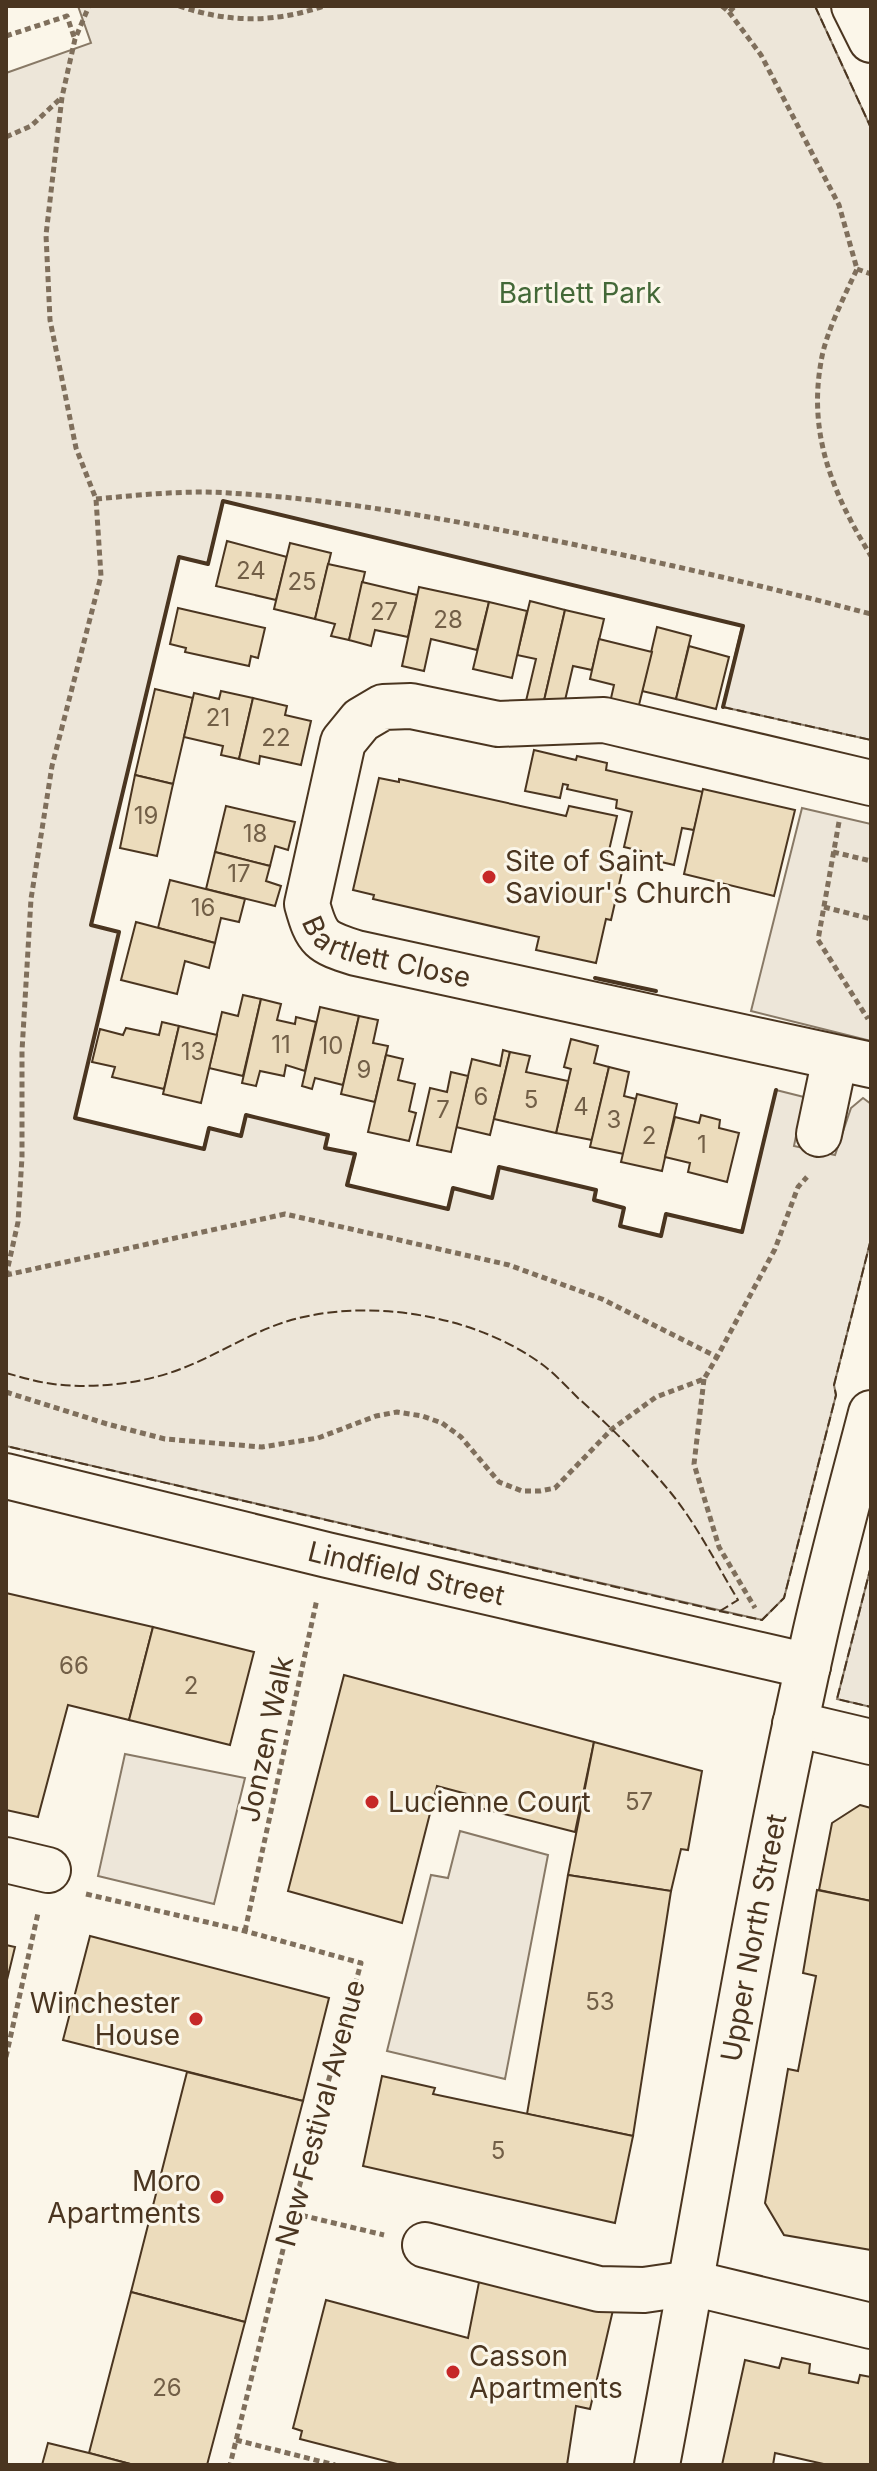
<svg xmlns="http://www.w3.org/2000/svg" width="877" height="2471" font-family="Inter,sans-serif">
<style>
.green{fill:#ede6d9;stroke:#887966;stroke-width:2}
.building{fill:#ecdcbc;stroke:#4a3520;stroke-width:2}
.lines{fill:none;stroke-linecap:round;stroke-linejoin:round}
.minor-casing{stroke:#4a3520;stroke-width:48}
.path{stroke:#7f6f5c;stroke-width:5;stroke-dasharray:6 4;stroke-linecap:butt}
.minor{stroke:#fbf6e9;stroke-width:44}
.fence{stroke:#4a3520;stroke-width:2;stroke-dasharray:10 4;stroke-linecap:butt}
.wall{stroke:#4a3520;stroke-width:4}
.poi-dot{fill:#c62828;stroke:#fbf6e9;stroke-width:3}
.labels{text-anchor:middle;stroke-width:6;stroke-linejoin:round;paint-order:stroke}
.number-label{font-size:24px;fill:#725f47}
.park-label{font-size:28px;fill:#436837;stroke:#fbf6e9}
.poi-label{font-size:28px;fill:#4a3520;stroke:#fbf6e9;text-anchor:start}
.street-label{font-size:28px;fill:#4a3520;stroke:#fbf6e9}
</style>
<rect width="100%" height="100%" fill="#fbf6e9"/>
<!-- green -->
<g class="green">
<polygon points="78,6 815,6 871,128 871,740 723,707 742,626 223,501 208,564 179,557 91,925 119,932 75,1118 203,1149 209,1128 241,1136 246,1115 328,1135 325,1148 355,1154 348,1185 448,1209 453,1188 492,1198 499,1167 596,1190 594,1200 624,1208 620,1226 661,1236 666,1214 742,1231 776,1090 804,1097 794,1146 835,1155 851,1108 863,1098 871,1104 871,1239 834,1385 836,1395 784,1598 762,1620 6,1446 6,73 91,43"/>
<polygon points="802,808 871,824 871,1041 751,1011"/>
<polygon points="871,1566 871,1707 837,1699"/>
<polygon points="125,1754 245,1778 214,1904 98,1876"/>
<polygon points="460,1831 548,1855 505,2079 387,2051 431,1875 448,1878"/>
</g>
<!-- building -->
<g class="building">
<polygon points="227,541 287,557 276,600 216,586"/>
<polygon points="290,543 331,553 315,619 274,609"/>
<polygon points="328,564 365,572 349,640 331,636 335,624 315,619"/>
<polygon points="362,582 417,595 408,637 375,630 371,646 349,640"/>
<polygon points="419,587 489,602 477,650 431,639 424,671 402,666"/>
<polygon points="530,601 565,610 543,705 526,701 536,659 517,655"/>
<polygon points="489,602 527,611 512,678 473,669"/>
<polygon points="178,608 265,628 258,658 251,656 249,666 185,652 186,648 170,644"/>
<polygon points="565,610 604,619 592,670 573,666 563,709 543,705"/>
<polygon points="657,627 691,636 676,699 642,691"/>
<polygon points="599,639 652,652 637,713 609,707 614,685 590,679"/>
<polygon points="689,646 729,657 716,709 676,699"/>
<polygon points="155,689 193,698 173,784 135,775"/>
<polygon points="221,691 253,698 239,759 221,755 223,746 184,737 194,693 219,699"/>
<polygon points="253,698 287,706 285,715 311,721 301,765 260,756 259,764 239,759"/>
<polygon points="534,750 576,760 577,756 607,763 606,770 703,792 694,830 682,828 674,865 640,857 641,851 624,847 632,812 616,808 617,800 567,789 568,785 563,784 560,798 525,791"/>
<polygon points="135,775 173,784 157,856 120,848"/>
<polygon points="379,778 399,782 399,779 566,816 569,806 617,816 607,859 624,863 611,920 606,919 596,963 536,950 539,937 373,899 374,895 353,890"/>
<polygon points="703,789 795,810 774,896 684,874"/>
<polygon points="226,806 295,822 288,850 275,846 270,866 215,852"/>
<polygon points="215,852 270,866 266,881 281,886 275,906 206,889"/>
<polygon points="170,880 245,899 239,922 221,918 215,943 158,928"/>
<polygon points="136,922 215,943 209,968 185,961 177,994 121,980"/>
<polygon points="243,995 261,999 243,1076 209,1068 222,1012 238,1016"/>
<polygon points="261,999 281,1004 277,1020 295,1024 296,1017 316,1022 305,1071 286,1065 284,1076 260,1071 256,1086 242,1083"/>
<polygon points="320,1007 359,1016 343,1085 315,1078 312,1089 302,1086"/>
<polygon points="359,1016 378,1020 373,1043 388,1046 375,1102 341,1094"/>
<polygon points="162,1022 179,1026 164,1089 112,1077 115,1067 92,1062 100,1029 123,1035 126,1028 159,1035"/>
<polygon points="179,1026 217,1035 201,1103 163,1094"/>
<polygon points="571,1039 598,1046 594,1063 609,1067 592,1140 556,1133 571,1069 564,1067"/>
<polygon points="503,1050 510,1052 490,1135 456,1127 472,1059 500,1066"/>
<polygon points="510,1052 530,1056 526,1072 568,1081 556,1133 494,1119"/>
<polygon points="386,1055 403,1059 398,1080 415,1084 409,1111 416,1113 409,1141 368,1132"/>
<polygon points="609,1067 629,1072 624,1096 636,1099 624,1154 590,1147"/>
<polygon points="451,1072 468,1076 451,1152 417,1145 430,1088 447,1092"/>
<polygon points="637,1094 677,1104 662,1171 621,1162"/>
<polygon points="701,1115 720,1120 719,1128 739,1133 727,1182 688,1172 690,1163 665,1157 675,1117 699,1123"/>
<polygon points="6,1593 153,1627 129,1720 68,1705 38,1817 6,1810"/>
<polygon points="153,1627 254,1652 230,1745 129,1720"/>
<polygon points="344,1675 594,1742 575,1832 476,1807 478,1797 437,1786 402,1923 288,1891"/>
<polygon points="594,1742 702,1771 688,1850 681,1849 671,1891 568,1875"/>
<polygon points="860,1805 871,1808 871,1901 819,1890 832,1823"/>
<polygon points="568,1875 671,1891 633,2136 527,2114"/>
<polygon points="817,1890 871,1901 871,2250 784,2235 765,2203 788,2069 798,2071 816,1976 803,1973"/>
<polygon points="90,1936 329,1998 303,2101 63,2040"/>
<polygon points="6,1945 15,1947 6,1984"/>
<polygon points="187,2072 303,2101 245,2322 131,2292"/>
<polygon points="382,2076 435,2088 433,2094 633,2136 615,2223 363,2166"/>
<polygon points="481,2272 613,2310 590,2409 576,2406 567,2465 401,2465 300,2439 302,2431 293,2428 326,2300 468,2338"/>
<polygon points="131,2292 245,2322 207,2465 134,2465 89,2453"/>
<polygon points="782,2358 810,2364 809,2373 858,2383 860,2375 871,2377 871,2465 828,2465 775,2453 773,2465 722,2465 745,2360 779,2368"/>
<polygon points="48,2443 89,2453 134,2465 42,2465"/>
</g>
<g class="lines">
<!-- minor casing -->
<g class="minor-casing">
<g id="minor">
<polyline points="854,6 871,40"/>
<path id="s1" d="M 871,783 L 604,720 L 498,724 L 411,706 L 383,707 L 361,720 L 343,742 L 307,904 C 317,940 321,942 356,953 L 871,1065"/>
<polyline points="819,1134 835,1058"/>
<path id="s2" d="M 6,1476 L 327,1555 L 808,1666"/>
<polyline points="795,1724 871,1742"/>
<polyline points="6,1860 48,1870"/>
<polyline points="425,2245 599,2289 644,2290 692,2283 871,2326"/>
<path id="s3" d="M 657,2465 C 709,2191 752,1915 813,1643 C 830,1566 851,1490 871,1413"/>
</g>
</g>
<!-- path -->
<g class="path">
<path d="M 179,6 C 229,23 274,23 324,6"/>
<polyline points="722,6 729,12 735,6"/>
<path d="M 729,12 L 761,55 L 839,205 L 857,269 C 845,295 825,334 821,362 C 808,435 833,494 871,556"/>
<polyline points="6,36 67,16 74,37"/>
<polyline points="6,137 31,126 61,98"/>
<polyline points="857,269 871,274"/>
<path d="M 96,499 C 140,495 184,490 229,493 C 337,499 446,519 552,540 C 659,562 765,586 871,614"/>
<polyline points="839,822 818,940 868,1019"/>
<polyline points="833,852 871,861"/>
<polyline points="824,907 871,919"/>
<polyline points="6,1275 285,1214 509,1265 602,1299 717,1357 775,1249 798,1187 807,1177"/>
<polyline points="6,1276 18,1222 22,1157 22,1051 31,899 52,766 101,576 96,499 76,448 50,320 46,235 62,97 75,39 89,6"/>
<polyline points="704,1379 694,1464 719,1547 755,1608"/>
<polyline points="6,1392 107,1424 165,1439 262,1447 318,1438 376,1416 397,1412 422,1416 442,1423 461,1437 499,1482 522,1491 540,1491 555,1488 612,1429 656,1397 704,1379 717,1357"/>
<polyline points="86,1894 245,1931 361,1963 292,2213 230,2465"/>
<polyline points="245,1931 317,1599"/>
<polyline points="6,2057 38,1913"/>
<polyline points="292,2213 384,2235"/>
<polyline points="236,2440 335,2465"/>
</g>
<!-- minor -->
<use href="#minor" class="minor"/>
<!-- fence -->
<g class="fence">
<polyline points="815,6 871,128"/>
<polyline points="723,707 871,740"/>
<path d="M 6,1373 C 21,1377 37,1382 53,1384 C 93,1389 140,1384 178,1370 C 216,1356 249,1333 288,1321 C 368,1297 476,1315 543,1365 C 555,1374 567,1387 578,1398 C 611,1427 643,1459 671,1493 C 697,1525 717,1565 738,1600 L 720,1611 L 6,1446"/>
<polyline points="871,1566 837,1699 871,1707"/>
<polyline points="719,1611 762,1620 784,1598 836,1395 834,1385 871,1239"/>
</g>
<!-- wall -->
<g class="wall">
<polyline points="723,707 743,626 223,501 208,564 179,557 91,925 119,932 75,1118 204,1149 209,1128 241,1136 246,1115 328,1135 325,1148 355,1154 347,1185 448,1209 453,1188 492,1198 499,1167 596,1190 594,1200 624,1208 620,1226 661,1236 666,1214 742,1232 776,1090"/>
<polyline points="595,978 656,991"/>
</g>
</g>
<!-- markers -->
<g class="poi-dot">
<circle cx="489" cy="877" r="8"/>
<circle cx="372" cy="1802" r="8"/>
<circle cx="196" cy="2019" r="8"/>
<circle cx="217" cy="2197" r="8"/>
<circle cx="453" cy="2372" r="8"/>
</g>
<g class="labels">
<!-- number labels -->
<g class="number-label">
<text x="251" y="579">24</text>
<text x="302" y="590">25</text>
<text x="384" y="620">27</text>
<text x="448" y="628">28</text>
<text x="218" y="726">21</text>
<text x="276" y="746">22</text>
<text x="146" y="824">19</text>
<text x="255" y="842">18</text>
<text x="239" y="882">17</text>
<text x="203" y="916">16</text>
<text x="281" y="1053">11</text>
<text x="331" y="1054">10</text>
<text x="193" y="1060">13</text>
<text x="364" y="1078">9</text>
<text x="481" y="1105">6</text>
<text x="531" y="1108">5</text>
<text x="581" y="1115">4</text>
<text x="443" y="1118">7</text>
<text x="614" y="1128">3</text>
<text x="649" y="1144">2</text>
<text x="702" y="1153">1</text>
<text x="74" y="1674">66</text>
<text x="191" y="1694">2</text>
<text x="639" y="1810">57</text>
<text x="600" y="2010">53</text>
<text x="498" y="2159">5</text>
<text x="167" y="2396">26</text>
</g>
<!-- park labels -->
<g class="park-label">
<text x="580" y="303">Bartlett Park</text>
</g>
<!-- poi labels -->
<g class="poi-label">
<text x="505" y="871">Site of Saint<tspan x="505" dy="32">Saviour's Church</tspan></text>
<text x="388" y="1812">Lucienne Court</text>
<text x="180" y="2013" text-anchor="end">Winchester<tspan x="180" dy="32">House</tspan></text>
<text x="201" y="2191" text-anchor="end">Moro<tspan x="201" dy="32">Apartments</tspan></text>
<text x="469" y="2366">Casson<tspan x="469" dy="32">Apartments</tspan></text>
</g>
<!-- street labels -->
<g class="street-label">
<text dy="10" stroke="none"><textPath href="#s1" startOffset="820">Bartlett Close</textPath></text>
<text dy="10" stroke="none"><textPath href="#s2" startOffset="412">Lindfield Street</textPath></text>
<text transform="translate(266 1739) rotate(-78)" y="10">Jonzen Walk</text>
<text dy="10" stroke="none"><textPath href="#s3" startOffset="536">Upper North Street</textPath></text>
<text transform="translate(320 2113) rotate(-75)" y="10">New Festival Avenue</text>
</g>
</g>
<!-- border -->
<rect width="877" height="2471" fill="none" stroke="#4a3520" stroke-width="16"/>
</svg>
